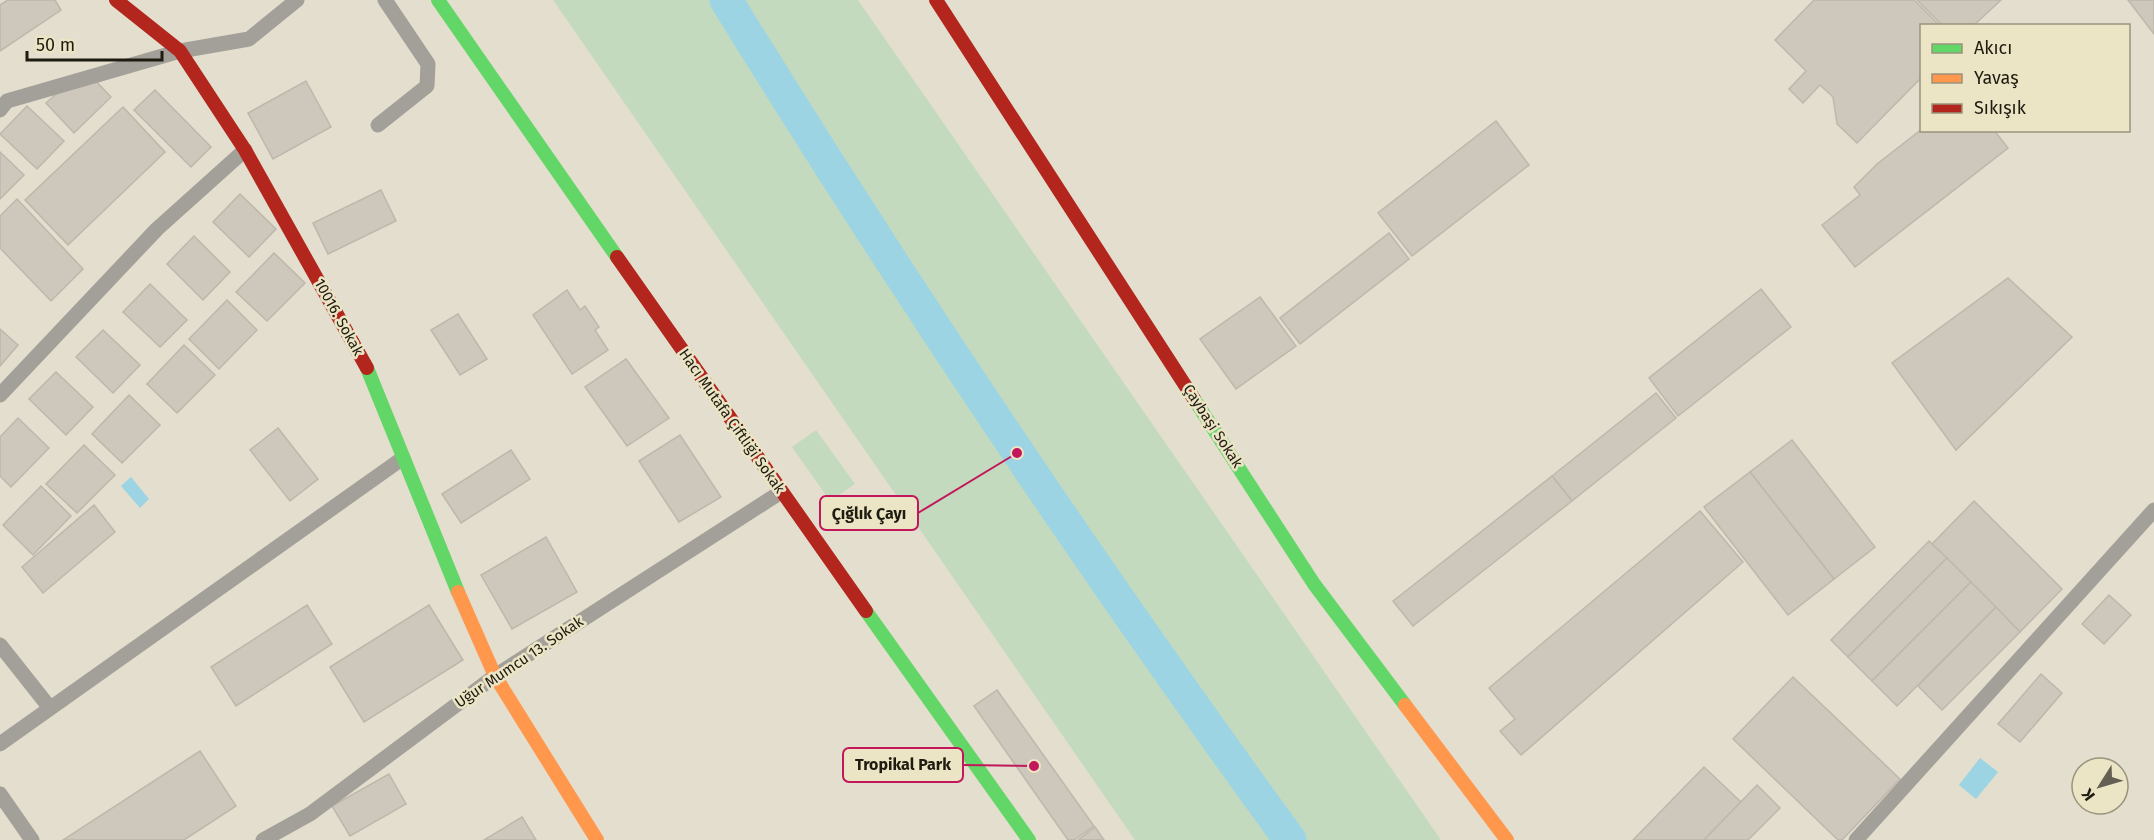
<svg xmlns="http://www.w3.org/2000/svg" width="2154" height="840" font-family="'Fira Sans',sans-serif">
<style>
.green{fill:#c4dabf}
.water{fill:#9cd4e3}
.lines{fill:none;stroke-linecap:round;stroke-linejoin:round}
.river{stroke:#9cd4e3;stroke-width:33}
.building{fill:#cec7bb;stroke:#beb7ab;stroke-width:1.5}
.street{stroke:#a3a09a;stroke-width:15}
.fast{stroke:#63d668;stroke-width:14}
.slow{stroke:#ff974d;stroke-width:14}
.jam{stroke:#b3261e;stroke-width:14}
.labels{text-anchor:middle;stroke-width:5;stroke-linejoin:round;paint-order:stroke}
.street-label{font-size:15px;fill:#1e1b10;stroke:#ebe4c5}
.leader{fill:none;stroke:#c2185b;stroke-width:2}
.callout-dot{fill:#c2185b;stroke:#ebe4c5;stroke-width:2}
.callout{fill:#ebe4c5;stroke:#c2185b;stroke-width:2}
.callout-label{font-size:16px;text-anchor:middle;font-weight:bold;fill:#1e1b10}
</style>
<rect width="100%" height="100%" fill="#e3decd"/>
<!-- green -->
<g class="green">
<polygon points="553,0 858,0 1441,840 1135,840"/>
<polygon points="816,430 855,484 830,501 792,447"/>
</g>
<!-- water -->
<g class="water">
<polygon points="131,477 149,499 140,508 121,486"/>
<polygon points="1980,758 1998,772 1976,799 1959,785"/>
</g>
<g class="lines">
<!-- river -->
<path class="river" d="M 726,0 C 903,287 1091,567 1290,840"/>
</g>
<!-- building -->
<g class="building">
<polygon points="8,0 55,0 61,10 0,51 0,5"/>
<polygon points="1814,0 1914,0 1940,26 1922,26 1922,77 1857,143 1837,124 1833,97 1820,85 1803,103 1789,89 1806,71 1775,40"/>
<polygon points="1917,0 2001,0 1973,26 1943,26"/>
<polygon points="2128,0 2154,0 2154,34"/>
<polygon points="93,78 111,97 74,133 46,103 63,88"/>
<polygon points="306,81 331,127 273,159 248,113"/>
<polygon points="155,90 211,147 191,167 134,110"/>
<polygon points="27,106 64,141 37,169 0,134"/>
<polygon points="123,107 165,152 68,245 25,200"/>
<polygon points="1496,121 1529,165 1412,256 1378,213"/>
<polygon points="1922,129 1994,130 2008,148 1855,267 1822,225 1860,195 1854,187 1877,164"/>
<polygon points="0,152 24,175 0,199"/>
<polygon points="381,190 396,221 328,254 313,223"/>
<polygon points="240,194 276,229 249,257 213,222"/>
<polygon points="17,199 83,269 51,301 0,248 0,216"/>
<polygon points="1389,233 1409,259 1300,344 1280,318"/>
<polygon points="194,236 230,272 203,300 167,264"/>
<polygon points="274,253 305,283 267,321 236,292"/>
<polygon points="2008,278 2072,337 1956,450 1892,363"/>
<polygon points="150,284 187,320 160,347 123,312"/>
<polygon points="1761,289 1791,327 1678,416 1649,378"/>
<polygon points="567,290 580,310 585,306 599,327 595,330 608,350 572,374 533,315"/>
<polygon points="1260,297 1296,346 1236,389 1200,339"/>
<polygon points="227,300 257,330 219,369 189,339"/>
<polygon points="458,314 487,359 460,375 431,330"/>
<polygon points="0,329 18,345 0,366"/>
<polygon points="103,330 140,365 113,393 76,357"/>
<polygon points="184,345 215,375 177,413 147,384"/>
<polygon points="626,359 669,418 627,446 585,387"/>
<polygon points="56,372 93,407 66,435 29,399"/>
<polygon points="1656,393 1676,418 1572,501 1552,476"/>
<polygon points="129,395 160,425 122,463 92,434"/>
<polygon points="18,418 49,448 11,487 0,476 0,437"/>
<polygon points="278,428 318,479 290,501 250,450"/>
<polygon points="680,435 721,497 679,522 639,461"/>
<polygon points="1792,440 1875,547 1834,579 1750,472"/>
<polygon points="84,445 115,475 77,513 46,484"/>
<polygon points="511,450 530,479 461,523 442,494"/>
<polygon points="1750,472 1834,579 1788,615 1704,507"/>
<polygon points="1552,476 1572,501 1413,626 1393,601"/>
<polygon points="41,486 71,516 33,555 3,525"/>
<polygon points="1974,501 2062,589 2020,632 1932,544"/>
<polygon points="94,505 115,532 43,593 22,567"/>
<polygon points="1700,511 1743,562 1521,755 1500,731 1515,719 1489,688"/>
<polygon points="546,537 577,592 512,629 481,575"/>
<polygon points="1929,541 1947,558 1848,657 1831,640"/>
<polygon points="1947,558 1971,582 1872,681 1848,657"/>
<polygon points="1971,582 1996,607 1897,706 1872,681"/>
<polygon points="2109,595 2131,615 2104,644 2082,624"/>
<polygon points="307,605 332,644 236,706 211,667"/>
<polygon points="429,605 463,660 364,722 330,667"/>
<polygon points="1996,607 2020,632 1942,710 1918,686"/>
<polygon points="2041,674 2062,693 2020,742 1998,724"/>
<polygon points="1793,677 1900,779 1842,840 1838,840 1733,739"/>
<polygon points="997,690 1094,826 1074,840 1068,840 974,706"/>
<polygon points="200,751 236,806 184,840 63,840"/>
<polygon points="1704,767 1741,802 1704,840 1633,840"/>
<polygon points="389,774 406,804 350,836 332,806"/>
<polygon points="1757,785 1780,808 1748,840 1704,840"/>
<polygon points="522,817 536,840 484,840"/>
<polygon points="1095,827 1104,840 1078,840"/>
</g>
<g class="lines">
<!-- street -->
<g class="street">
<polyline points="0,110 7,101 180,51 249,39 297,0"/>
<polyline points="378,125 427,86 428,64 385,0"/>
<polyline points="0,395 157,229 245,150"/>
<polyline points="0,645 50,708"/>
<polyline points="0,744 403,458"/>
<polyline points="0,794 32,840"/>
<polyline points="263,840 310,814 495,676 781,492"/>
<polyline points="1856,840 2154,510"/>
</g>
<!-- fast -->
<g class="fast">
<polyline points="438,0 617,257"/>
<polyline points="367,368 458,592"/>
<polyline points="1194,399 1314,584 1405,705"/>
<polyline points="866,611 1029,840"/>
</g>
<!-- slow -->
<g class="slow">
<polyline points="458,592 495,676 597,840"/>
<polyline points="1405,705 1507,840"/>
</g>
<!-- jam -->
<g class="jam">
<polyline points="116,0 180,51 245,150 367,368"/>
<polyline points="936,0 1194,399"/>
<polyline points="617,257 866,611"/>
</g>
</g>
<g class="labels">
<!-- street labels -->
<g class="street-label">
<text transform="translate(339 317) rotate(61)" y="5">10016. Sokak</text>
<text transform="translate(732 421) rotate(55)" y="5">Hacı Mutafa Çiftliği Sokak</text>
<text transform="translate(1213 426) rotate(57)" y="5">Çaybaşi Sokak</text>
<text transform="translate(519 662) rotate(-34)" y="5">Uğur Mumcu 13. Sokak</text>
</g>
</g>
<!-- callouts -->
<path class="leader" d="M1017 453L918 513M1034 766L963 765"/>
<g class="callout-dot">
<circle cx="1017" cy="453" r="6"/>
<circle cx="1034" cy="766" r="6"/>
</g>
<g class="callout">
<rect x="820" y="496" width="98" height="34" rx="6"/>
<rect x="843" y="748" width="120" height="34" rx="6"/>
</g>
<g class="callout-label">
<text x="869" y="519">Çığlık Çayı</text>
<text x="903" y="770">Tropikal Park</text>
</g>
<!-- legend -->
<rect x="1920" y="24" width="210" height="108" fill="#ebe4c5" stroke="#99947d" stroke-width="1.5"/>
<rect x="1932" y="44" width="30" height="9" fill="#63d668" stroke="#99947d" stroke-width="1.5"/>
<text x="1974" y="54" font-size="18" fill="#1e1b10">Akıcı</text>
<rect x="1932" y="74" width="30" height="9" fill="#ff974d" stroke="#99947d" stroke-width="1.5"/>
<text x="1974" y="84" font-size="18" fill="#1e1b10">Yavaş</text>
<rect x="1932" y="104" width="30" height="9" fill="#b3261e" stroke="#99947d" stroke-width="1.5"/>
<text x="1974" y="114" font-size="18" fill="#1e1b10">Sıkışık</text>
<!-- north arrow -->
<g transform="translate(2100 786) rotate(233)"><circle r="28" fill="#ebe4c5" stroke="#99947d" stroke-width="1.5"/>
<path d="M0-4.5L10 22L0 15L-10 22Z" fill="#635f52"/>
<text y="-9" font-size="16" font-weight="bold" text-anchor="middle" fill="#1e1b10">K</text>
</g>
<!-- scale -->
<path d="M27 51v9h135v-9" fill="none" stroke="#1e1b10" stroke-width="3"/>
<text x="36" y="51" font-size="18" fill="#1e1b10" stroke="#ebe4c5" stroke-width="4.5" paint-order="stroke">50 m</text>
</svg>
